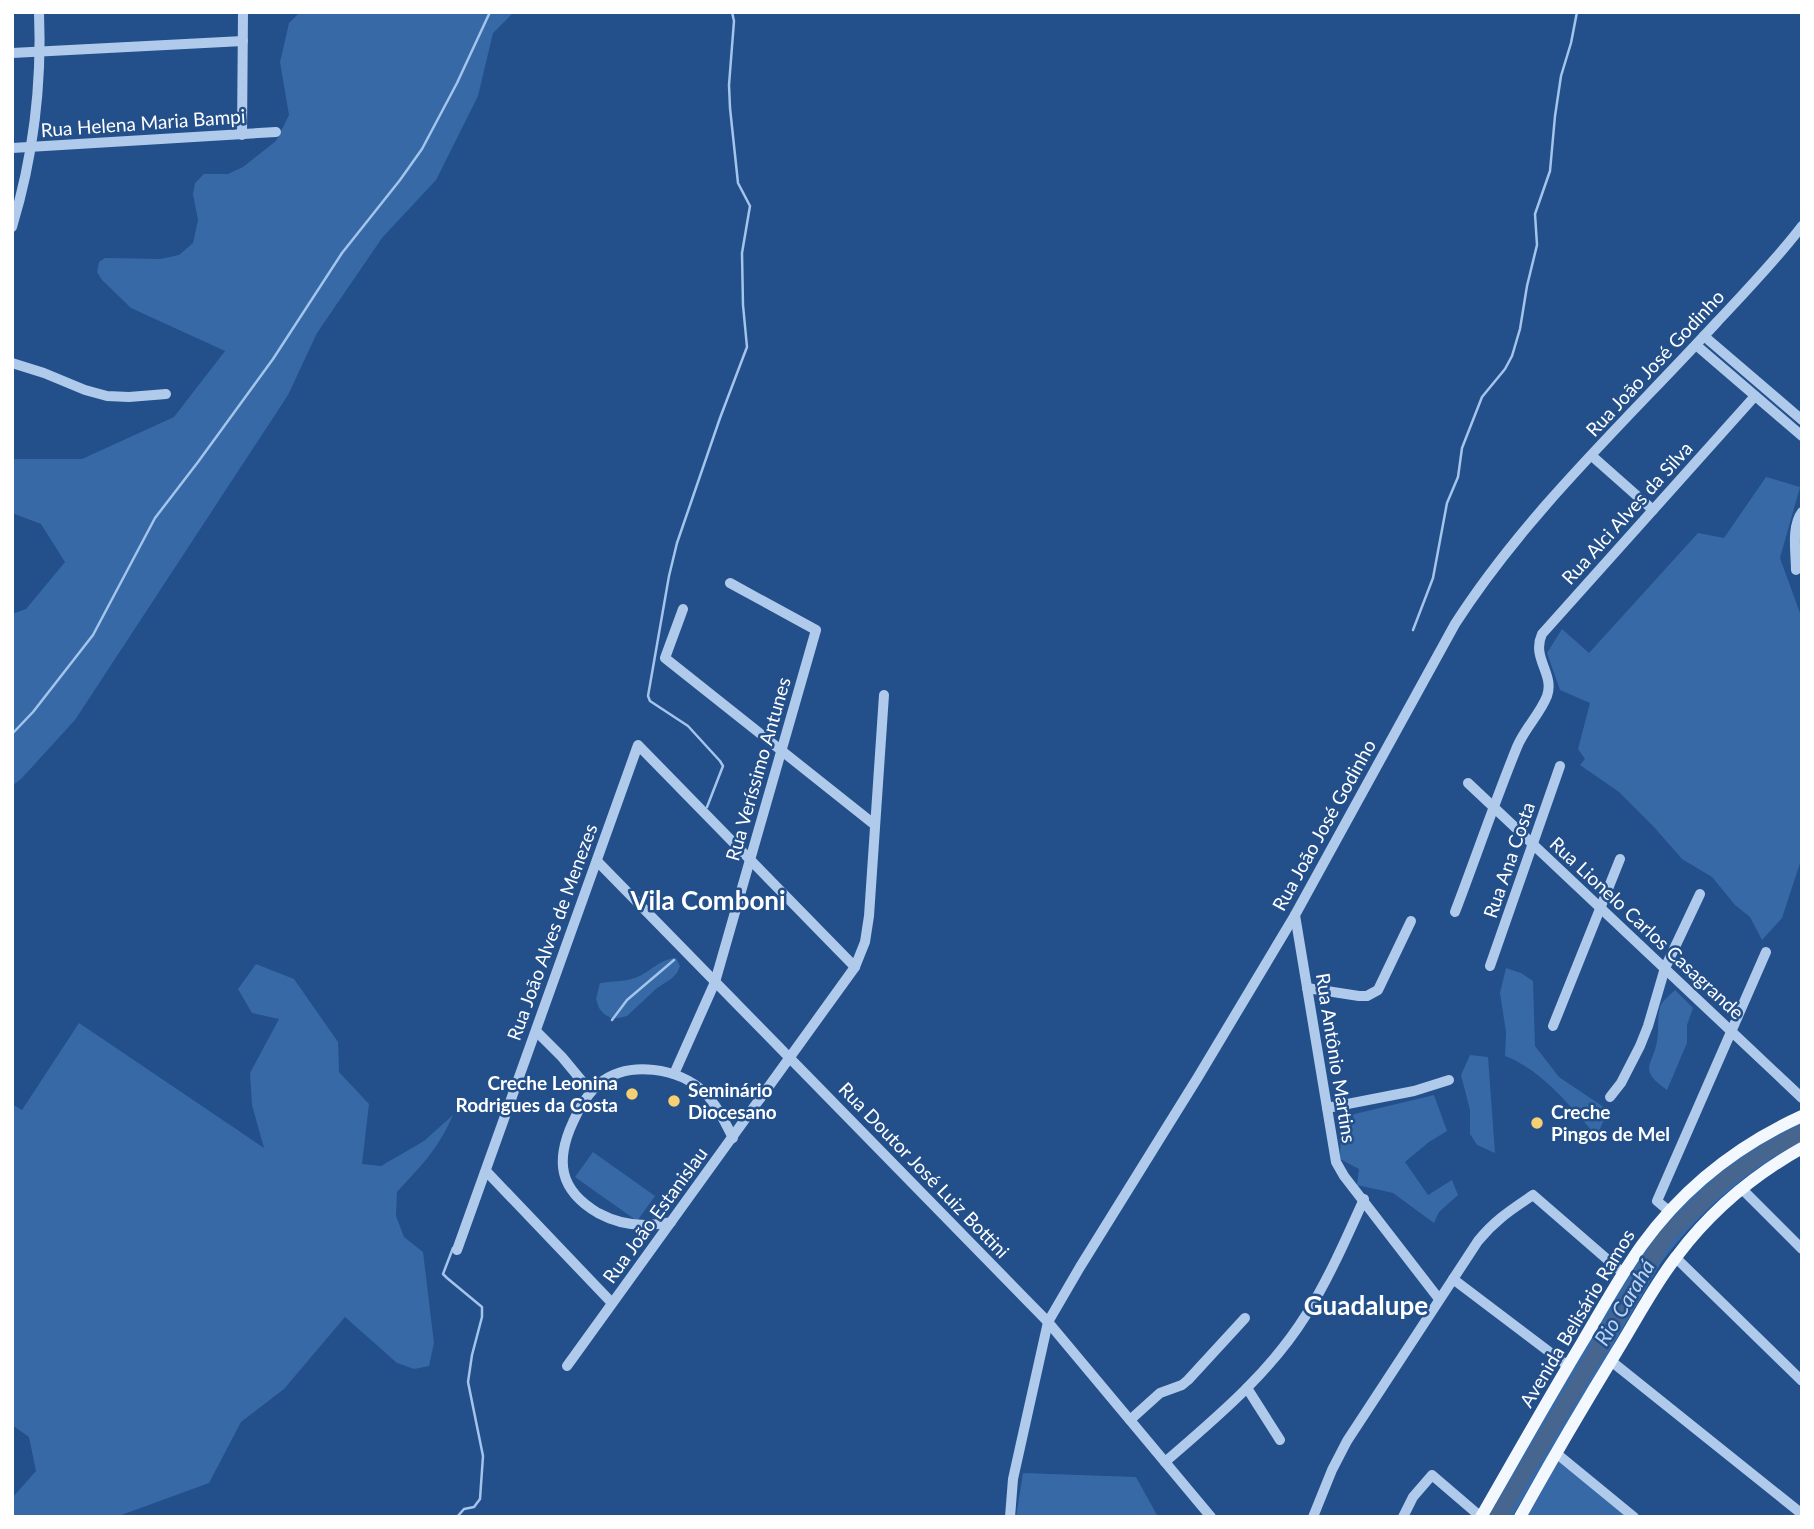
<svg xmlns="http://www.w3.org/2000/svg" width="1814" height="1529" font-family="Lato,sans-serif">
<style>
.green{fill:#3769a7}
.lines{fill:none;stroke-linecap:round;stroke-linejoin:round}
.stream{stroke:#a3c4eb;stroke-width:2.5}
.river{stroke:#46658f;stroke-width:16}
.minor{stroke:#afcaea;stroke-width:10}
.major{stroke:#f3f8fe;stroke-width:12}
.poi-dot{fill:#f6d072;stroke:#234f8a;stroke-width:2.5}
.labels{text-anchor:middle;stroke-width:5;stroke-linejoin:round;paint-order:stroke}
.street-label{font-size:19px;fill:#fff;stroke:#234f8a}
.poi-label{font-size:19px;font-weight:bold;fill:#fff;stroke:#234f8a;text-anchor:start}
.water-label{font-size:21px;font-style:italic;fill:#bbd4f1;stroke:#234f8a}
.district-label{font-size:26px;font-weight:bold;fill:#fff;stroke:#234f8a}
</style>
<rect width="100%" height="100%" fill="#234f8a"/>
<!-- green -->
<g class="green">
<polygon points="300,12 514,12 493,33 478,96 436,180 382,238 317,333 288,395 75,720 22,778 12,786 12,614 26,609 65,562 41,524 12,513 12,459 82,459 174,417 225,351 131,308 102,280 97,272 99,262 105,258 160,259 179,255 193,243 198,220 193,194 195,183 204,174 228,174 243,167 276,141 289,115 280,62 289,23"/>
<polygon points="1766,477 1800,487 1780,558 1800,613 1802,614 1802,857 1782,918 1762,940 1750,917 1735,905 1712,877 1682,859 1654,827 1619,792 1580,765 1585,759 1578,749 1590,703 1560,690 1547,653 1562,629 1589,653 1698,533 1724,538"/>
<path d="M 676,958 L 680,966 L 677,973 L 671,979 L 657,988 L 627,1016 L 619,1018 L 611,1018 L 604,1014 L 599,1008 L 596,999 L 600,983 C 612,981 623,982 635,978 C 651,972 659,959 676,958 Z"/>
<path d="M 256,964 L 294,979 L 338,1042 L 339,1072 L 369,1104 L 362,1164 L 381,1166 L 424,1141 L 453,1115 C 438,1149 422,1165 397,1192 L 396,1216 L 404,1237 L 423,1252 L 434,1343 L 429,1366 L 414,1369 L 397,1363 L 345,1317 L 284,1389 L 241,1422 L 209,1483 L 116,1517 L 12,1517 L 12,1498 L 36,1471 L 29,1437 L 12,1425 L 12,1104 L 22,1110 L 79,1023 L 264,1148 L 252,1105 L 250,1073 L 279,1019 L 252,1013 L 238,989 Z"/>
<path d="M 1506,968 L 1521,973 L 1533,981 L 1535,1046 L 1559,1077 L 1608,1110 L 1597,1136 C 1569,1106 1544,1071 1505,1056 L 1506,1032 L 1500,993 Z"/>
<path d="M 1675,990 L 1693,1008 L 1687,1025 L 1687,1043 L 1667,1090 C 1637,1069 1653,1066 1657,1041 C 1659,1030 1657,1018 1660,1007 C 1662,1001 1670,995 1675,990 Z"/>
<polygon points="1470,1055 1488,1057 1495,1153 1477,1145 1470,1134 1470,1110 1461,1075"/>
<polygon points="1434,1095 1447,1131 1429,1142 1405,1162 1428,1195 1452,1180 1458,1195 1439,1212 1434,1223 1393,1193 1357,1185 1359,1169 1340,1159 1341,1131 1338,1118"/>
<path d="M 1802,1121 L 1802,1141 C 1745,1172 1699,1212 1661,1263 L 1512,1517 L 1486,1517 L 1631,1270 C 1662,1227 1696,1187 1740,1156 C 1759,1143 1781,1133 1802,1121 Z"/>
<polygon points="593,1152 655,1196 637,1221 575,1177"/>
<polygon points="1556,1453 1627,1511 1623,1517 1531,1517 1523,1511"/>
<polygon points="1023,1473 1136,1477 1158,1517 1016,1517"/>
</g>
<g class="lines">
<!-- stream -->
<g class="stream">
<polyline points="1413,630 1433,578 1447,503 1458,477 1462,448 1482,397 1505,369 1512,356 1520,329 1527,286 1537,245 1535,214 1550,171 1555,116 1561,76 1571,43 1577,12"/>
<polyline points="12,734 33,712 93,635 155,518 198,462 273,359 342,253 400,180 422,149 457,83 490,12"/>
<polyline points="707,807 723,766 720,761 688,726 650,701 648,696 669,576 677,543 720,418 747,347 743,305 742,253 750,206 738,183 730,108 729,85 734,21 732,12"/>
<polyline points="612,1020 627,1000 674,960"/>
<polyline points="453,1248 443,1274 447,1278 482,1307 482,1317 472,1355 468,1382 483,1456 480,1499 474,1507 464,1509 457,1517"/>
</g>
<!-- river -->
<polyline class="river" points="1498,1517 1665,1237 1726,1179 1767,1151 1802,1133"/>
<!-- minor -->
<g class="minor">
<polyline points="12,53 243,41"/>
<polyline points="242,135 243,12"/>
<polyline points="12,148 276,132"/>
<path d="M 12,227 C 33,158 42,85 39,12"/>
<polyline points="1704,336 1802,420"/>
<polyline points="1696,345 1802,436"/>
<polyline points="12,363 44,373 85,390 107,396 129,397 166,394"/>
<polyline points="1592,456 1653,510"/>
<path d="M 1796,570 C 1796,553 1791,527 1802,512"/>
<polyline points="683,609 665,658 875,825"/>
<polyline points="1468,783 1802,1098"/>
<polyline points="597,861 1048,1322 1211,1517"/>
<path d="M 1455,912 C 1476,857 1495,801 1517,747 C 1525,728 1540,714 1547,696 C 1555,674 1531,658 1542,634 L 1755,396"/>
<polyline points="1295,915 1336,1162 1344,1176 1439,1299"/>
<polyline points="1490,966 1560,766"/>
<polyline points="1307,988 1359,996 1367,996 1378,990 1411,921"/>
<polyline points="1553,1026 1620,859"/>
<polyline points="536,1031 562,1057 591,1092"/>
<polyline points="674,1074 715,982 816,630 730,583"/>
<polyline points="1610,1097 1621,1083 1640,1046 1648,1026 1665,968 1700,894"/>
<polyline points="1327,1108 1414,1091 1449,1080"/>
<polyline points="486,1171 612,1303"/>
<polyline points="1742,1189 1802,1249"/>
<polyline points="1669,1211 1657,1201 1766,952"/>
<path d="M 671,1222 C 645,1228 622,1226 598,1213 C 559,1190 555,1161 573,1122 C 579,1108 588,1093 600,1083 C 629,1060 679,1068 704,1092 C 717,1105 725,1122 733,1138"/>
<polyline points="457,1250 638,745 855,967"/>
<polyline points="1675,1257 1802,1381"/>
<polyline points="1453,1279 1568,1366"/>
<polyline points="1611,1361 1802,1514"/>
<polyline points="567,1366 855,967 865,942 869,916 884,695"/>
<polyline points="1247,1388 1280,1440"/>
<polyline points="1130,1420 1160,1393 1182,1385 1188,1380 1245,1318"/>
<polyline points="1556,1453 1634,1517"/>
<path d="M 1165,1462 C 1217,1417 1270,1373 1306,1315 C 1329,1278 1346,1239 1364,1199"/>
<path d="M 1010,1517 L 1013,1479 L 1048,1322 L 1080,1267 L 1198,1077 L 1295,915 L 1455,624 C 1527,512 1627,420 1717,322 C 1746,291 1776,260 1802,226"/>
<path d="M 1313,1517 L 1332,1470 L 1347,1441 L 1478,1241 C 1495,1220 1511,1210 1533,1195 L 1623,1273"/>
<polyline points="1403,1517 1413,1497 1432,1475 1481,1517"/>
</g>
<!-- major -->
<g class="major">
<path d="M 1481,1517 C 1515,1458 1548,1399 1583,1341 C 1602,1309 1620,1276 1642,1245 C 1684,1187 1736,1146 1802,1116"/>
<path d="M 1520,1517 C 1551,1461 1584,1405 1617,1351 C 1637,1319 1654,1285 1677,1256 C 1710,1212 1754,1175 1802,1148"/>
</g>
</g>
<!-- markers -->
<g class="poi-dot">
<circle cx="632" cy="1094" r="7"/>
<circle cx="674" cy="1101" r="7"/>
<circle cx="1537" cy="1123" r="7"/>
</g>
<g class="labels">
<!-- street labels -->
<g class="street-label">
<text transform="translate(143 123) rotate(-4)" y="7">Rua Helena Maria Bampi</text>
<text transform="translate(1655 363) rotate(-47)" y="7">Rua João José Godinho</text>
<text transform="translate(1627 513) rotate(-48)" y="7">Rua Alci Alves da Silva</text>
<text transform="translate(758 769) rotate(-74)" y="7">Rua Veríssimo Antunes</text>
<text transform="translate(1324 825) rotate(-61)" y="7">Rua João José Godinho</text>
<text transform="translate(1509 860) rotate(-71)" y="7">Rua Ana Costa</text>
<text transform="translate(1647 928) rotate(43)" y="7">Rua Lionelo Carlos Casagrande</text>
<text transform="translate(552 932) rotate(-70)" y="7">Rua João Alves de Menezes</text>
<text transform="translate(1336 1058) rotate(81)" y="7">Rua Antônio Martins</text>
<text transform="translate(924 1170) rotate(46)" y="7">Rua Doutor José Luiz Bottini</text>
<text transform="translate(655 1215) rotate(-54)" y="7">Rua João Estanislau</text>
<text transform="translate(1577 1318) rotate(-59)" y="7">Avenida Belisário Ramos</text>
</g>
<!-- poi labels -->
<g class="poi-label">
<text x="618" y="1090" text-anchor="end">Creche Leonina<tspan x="618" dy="22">Rodrigues da Costa</tspan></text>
<text x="688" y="1097">Seminário<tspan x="688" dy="22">Diocesano</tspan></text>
<text x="1551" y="1119">Creche<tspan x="1551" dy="22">Pingos de Mel</tspan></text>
</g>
<!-- water labels -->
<g class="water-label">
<text transform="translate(1625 1303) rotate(-59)" y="7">Rio Carahá</text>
</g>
<!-- district labels -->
<g class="district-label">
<text x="708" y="910">Vila Comboni</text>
<text x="1366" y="1315">Guadalupe</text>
</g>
</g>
<!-- border -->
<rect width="1814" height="1529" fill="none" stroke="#ffffff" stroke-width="28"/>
</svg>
